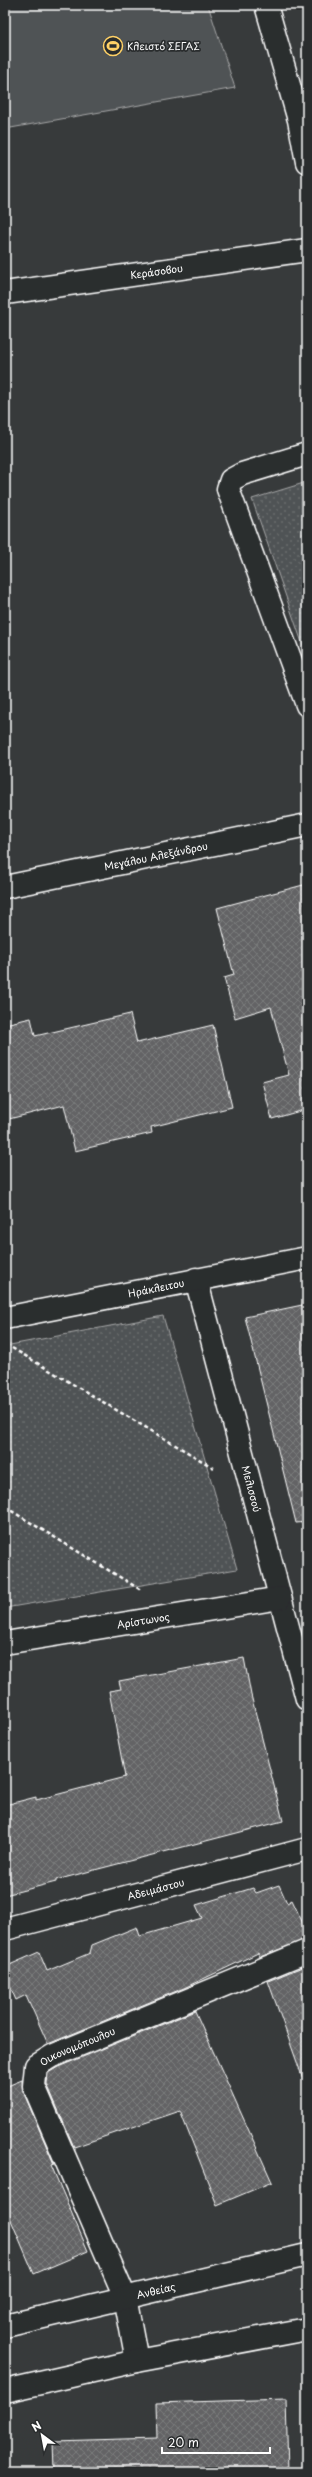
<svg xmlns="http://www.w3.org/2000/svg" width="312" height="2477" font-family="'Playpen Sans',sans-serif">
<style>
.grass{fill:url(#grass-dots);stroke:#a8a9aa}
.pitch{fill:#505354;stroke:#a8a9aa}
.building{fill:url(#building-cross-hatch);stroke:#fff}
.lines{fill:none;stroke-linecap:round;stroke-linejoin:round}
.minor-casing{stroke:#fff;stroke-width:25}
.major-casing{stroke:#fff;stroke-width:25}
.path{stroke:#fff;stroke-width:2.5;stroke-dasharray:4 3;stroke-linecap:butt}
.minor{stroke:#2a2d2e;stroke-width:22}
.major{stroke:#2a2d2e;stroke-width:22}
.labels{text-anchor:middle;stroke-width:3.5;stroke-linejoin:round;paint-order:stroke}
.poi-label{font-size:10px;fill:#fff;stroke:#2a2d2e;text-anchor:start}
.street-label{font-size:10px;fill:#fff;stroke:#2a2d2e}
</style>
<defs>
<pattern id="grass-dots" width="8" height="8" patternUnits="userSpaceOnUse"><rect width="8" height="8" fill="#505354"/><path d="M2 2h.1M6 6h.1" fill="none" stroke="#6a6d6e" stroke-width="1.8" stroke-linecap="round"/></pattern>
<pattern id="building-cross-hatch" width="8" height="8" patternUnits="userSpaceOnUse"><rect width="8" height="8" fill="#636465"/><path d="M0 0l8 8M0 8l8-8" fill="none" stroke="#7a7b7c"/></pattern>
</defs>
<rect width="100%" height="100%" fill="#373a3b"/>
<filter id="ink" filterUnits="userSpaceOnUse"><feTurbulence type="fractalNoise" baseFrequency=".025" numOctaves="2"/><feDisplacementMap in="SourceGraphic" scale="8" xChannelSelector="R" yChannelSelector="G"/><feConvolveMatrix kernelMatrix="1 2 1 2 8 2 1 2 1" color-interpolation-filters="sRGB"/></filter>
<g filter="url(#ink)">
<!-- grass -->
<g class="grass">
<polygon points="307,482 307,657 252,499"/>
<polygon points="163,1316 237,1569 5,1608 5,1346"/>
</g>
<!-- pitch -->
<polygon class="pitch" points="5,5 208,5 235,88 5,129"/>
<!-- building -->
<g class="building">
<polygon points="307,884 307,1109 272,1119 262,1082 289,1075 271,1007 235,1018 224,978 234,975 217,908"/>
<polygon points="130,1014 137,1043 213,1025 232,1107 151,1127 152,1133 75,1151 64,1105 5,1120 5,1024 31,1018 35,1036"/>
<polygon points="307,1304 307,1522 296,1523 245,1317"/>
<polygon points="244,1658 251,1695 283,1821 56,1880 56,1882 5,1895 5,1805 36,1797 36,1800 125,1777 109,1691 121,1689 119,1681"/>
<polygon points="279,1885 287,1903 292,1900 307,1932 307,1939 260,1957 258,1953 184,1988 48,2044 26,1995 16,2000 5,1975 5,1967 39,1952 47,1971 90,1953 92,1945 137,1927 140,1936 202,1918 196,1905 253,1888 256,1893"/>
<polygon points="307,1965 307,2079 303,2079 268,1981"/>
<polygon points="195,2011 272,2182 217,2205 180,2111 74,2147 47,2084 48,2073 58,2067"/>
<polygon points="22,2080 23,2091 54,2164 51,2165 88,2251 34,2274 5,2206 5,2087"/>
<polygon points="286,2399 288,2472 54,2472 53,2441 157,2438 156,2403"/>
</g>
<g class="lines">
<!-- minor casing -->
<g class="minor-casing">
<g id="minor">
<path id="s1" d="M 5,293 L 307,250"/>
<polyline points="307,454 242,474 231,480 228,489 307,705"/>
<path id="s2" d="M 5,887 L 307,825"/>
<path id="s3" d="M 196,1279 L 307,1699"/>
<path id="s4" d="M 5,1318 L 307,1258"/>
<path id="s5" d="M 5,1643 L 280,1598"/>
<path id="s6" d="M 5,1929 L 307,1849"/>
<path id="s7" d="M 137,2361 L 125,2297 L 34,2086 L 36,2066 L 52,2056 L 307,1951"/>
</g>
</g>
<!-- major casing -->
<g class="major-casing">
<g id="major">
<polyline points="266,5 299,120 307,162"/>
<path id="s8" d="M 5,2326 L 307,2255"/>
<polyline points="5,2391 137,2361 307,2329"/>
</g>
</g>
<!-- path -->
<g class="path">
<polyline points="12,1348 214,1468"/>
<polyline points="5,1507 141,1590"/>
</g>
<!-- minor -->
<use href="#minor" class="minor"/>
<!-- major -->
<use href="#major" class="major"/>
</g>
</g>
<!-- icons -->
<defs>
<g id="stadium-ring" transform="scale(1)"><circle r="9.5" fill="#2a2d2e" stroke="#ffd166" stroke-width="1.5"/><path d="M0-5a6.5 5 0 1 0 0 10a6.5 5 0 1 0 0-10ZM-3.5-1.8h7v3.6h-7Z" fill="#ffd166"/></g>
</defs>
<g fill-rule="evenodd">
<use href="#stadium-ring" x="113" y="46"/>
</g>
<g class="labels">
<!-- poi labels -->
<g class="poi-label">
<text x="127" y="50">Κλειστό ΣΕΓΑΣ</text>
</g>
<!-- street labels -->
<g class="street-label">
<text dy="4" stroke="none"><textPath href="#s1" startOffset="153">Κεράσοβου</textPath></text>
<text dy="4" stroke="none"><textPath href="#s2" startOffset="154">Μεγάλου Αλεξάνδρου</textPath></text>
<text dy="4" stroke="none"><textPath href="#s4" startOffset="154">Ηράκλειτου</textPath></text>
<text dy="4" stroke="none"><textPath href="#s3" startOffset="217">Μελισσού</textPath></text>
<text dy="4" stroke="none"><textPath href="#s5" startOffset="140">Αρίστωνος</textPath></text>
<text dy="4" stroke="none"><textPath href="#s6" startOffset="156">Αδειμάστου</textPath></text>
<text dy="4" stroke="none"><textPath href="#s7" startOffset="361">Οικονομόπουλου</textPath></text>
<text dy="4" stroke="none"><textPath href="#s8" startOffset="155">Ανθείας</textPath></text>
</g>
</g>
<!-- margin -->
<rect width="312" height="2477" fill="none" stroke="#2a2d2e" stroke-width="20"/>
<rect x="10" y="10" width="292" height="2457" fill="none" stroke="#fff" stroke-width="1.5" filter="url(#ink)"/>
<!-- north arrow -->
<g transform="translate(42 2435) rotate(328)" stroke="#2a2d2e" stroke-width="3" paint-order="stroke">
<path d="M0-3L7 15L0 10L-7 15Z" fill="#ffffff"/>
<text y="-6" font-size="11" font-weight="bold" text-anchor="middle" fill="#ffffff">N</text>
</g>
<!-- scale -->
<path d="M162 2447v6h108v-6" fill="none" stroke="#ffffff" stroke-width="2"/>
<text x="168" y="2447" font-size="12" fill="#ffffff" stroke="#2a2d2e" stroke-width="3" paint-order="stroke">20 m</text>
</svg>
